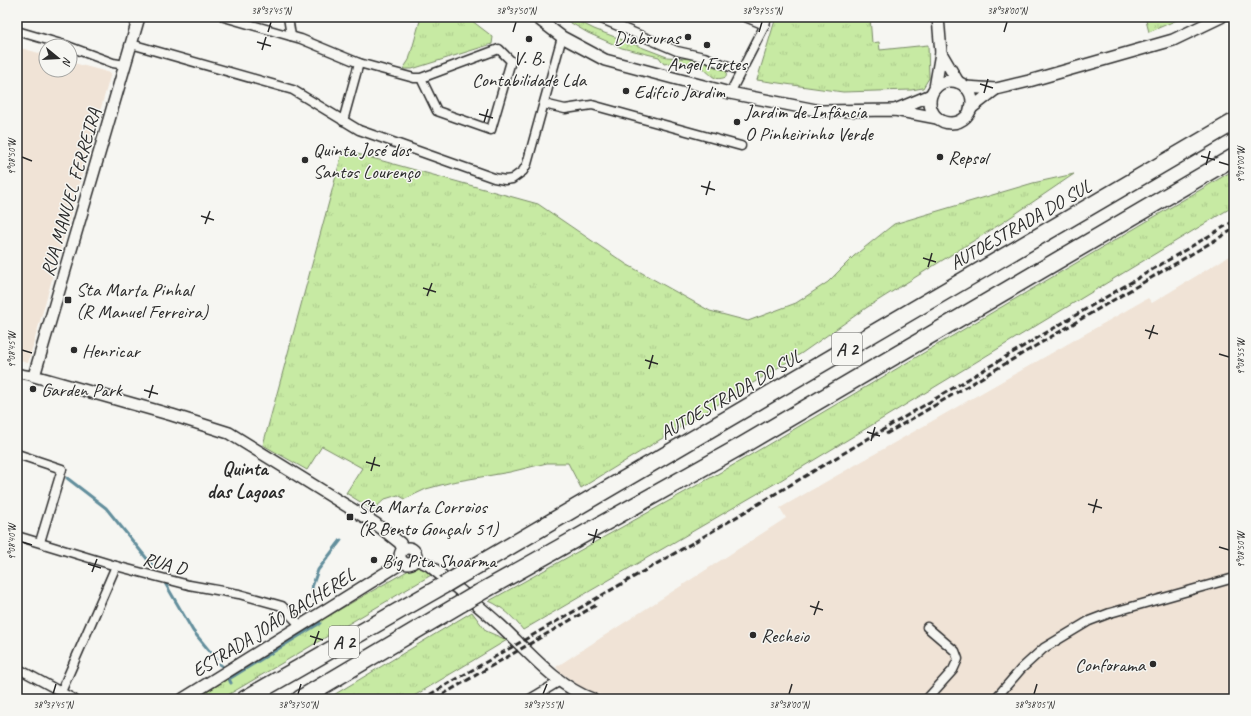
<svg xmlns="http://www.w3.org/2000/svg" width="1251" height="716" font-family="Caveat,sans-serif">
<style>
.built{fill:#f0e3d6}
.grass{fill:url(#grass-tufts);stroke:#798a67}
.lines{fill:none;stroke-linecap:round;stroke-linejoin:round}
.stream{stroke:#628e9c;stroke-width:3}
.minor-casing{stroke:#2b2b2b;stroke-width:11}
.tertiary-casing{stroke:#2b2b2b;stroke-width:14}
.motorway-casing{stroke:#2b2b2b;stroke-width:19}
.minor{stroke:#f6f6f2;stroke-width:8}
.tertiary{stroke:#f6f6f2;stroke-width:11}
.motorway{stroke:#f6f6f2;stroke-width:16}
.rail{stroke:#2b2b2b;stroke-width:3;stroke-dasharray:6 3;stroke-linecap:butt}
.motorway-bridge-casing{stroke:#2b2b2b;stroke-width:19;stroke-linecap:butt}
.motorway-bridge{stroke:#f6f6f2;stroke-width:16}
.ticks{fill:none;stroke:#2b2b2b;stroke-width:1.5}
.poi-dot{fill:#2b2b2b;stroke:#f6f6f2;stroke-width:1.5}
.labels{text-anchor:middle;stroke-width:3;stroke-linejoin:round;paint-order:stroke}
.shield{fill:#f6f6f2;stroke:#686867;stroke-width:1}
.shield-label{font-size:18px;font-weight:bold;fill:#2b2b2b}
.poi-label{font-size:19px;fill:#2b2b2b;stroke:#f6f6f2;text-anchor:start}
.street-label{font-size:19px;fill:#2b2b2b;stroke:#f6f6f2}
.neighbourhood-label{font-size:20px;font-weight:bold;fill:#2b2b2b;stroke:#f6f6f2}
.neatline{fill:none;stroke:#2b2b2b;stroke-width:1.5}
.ticks-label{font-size:10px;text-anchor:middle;fill:#2b2b2b}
</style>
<defs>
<pattern id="grass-tufts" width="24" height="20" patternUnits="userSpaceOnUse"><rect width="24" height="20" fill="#c7eaa3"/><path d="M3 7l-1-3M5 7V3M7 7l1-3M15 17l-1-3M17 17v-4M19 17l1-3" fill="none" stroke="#abc98c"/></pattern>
</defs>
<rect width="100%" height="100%" fill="#f6f6f2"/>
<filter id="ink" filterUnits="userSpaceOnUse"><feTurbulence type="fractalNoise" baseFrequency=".025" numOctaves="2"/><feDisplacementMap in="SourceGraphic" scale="8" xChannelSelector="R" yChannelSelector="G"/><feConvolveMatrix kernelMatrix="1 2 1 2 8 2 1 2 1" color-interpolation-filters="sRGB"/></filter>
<g filter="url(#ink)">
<!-- built -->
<g class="built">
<polygon points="17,47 46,55 46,70 70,70 70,62 111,73 28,363 17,360"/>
<polygon points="1234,253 1234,699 609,699 581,687 560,672 556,667 786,518 780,508 1148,298 1152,303"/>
</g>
<!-- grass -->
<g class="grass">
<polygon points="421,17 467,17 493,37 492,44 412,69 403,69 409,60"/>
<path d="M 561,17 L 570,17 L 594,29 L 667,57 L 705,60 L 727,69 L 726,77 C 713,82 712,74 702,68 C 692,61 675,62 664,64 L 659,57 L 622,48 L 588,33 Z"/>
<polygon points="776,17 870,17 872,43 879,42 880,50 928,45 929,78 923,88 911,90 843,92 757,80"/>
<polygon points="1145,17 1184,17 1149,32"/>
<polygon points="343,150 538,204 626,264 710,311 748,321 796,303 828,282 854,256 894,224 1033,183 1074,174 1002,223 866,308 802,353 581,488 568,463 547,463 510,472 452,482 426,489 405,499 398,495 385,499 373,510 346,493 362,468 322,446 307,470 263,445"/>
<path d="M 1234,170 L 1234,206 L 781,480 L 523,630 C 514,618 503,607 489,601 L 730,467 Z"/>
<polygon points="416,566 433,574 221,699 196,699 295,635"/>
<polygon points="472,612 486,631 507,640 409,699 327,699"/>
</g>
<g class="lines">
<!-- stream -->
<g class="stream">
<polyline points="67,478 106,508 152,565"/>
<polyline points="165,583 193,631 216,659"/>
<polyline points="315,601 312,587 318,570 341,540"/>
<polyline points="219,664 222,666"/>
<polyline points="231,683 229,679 320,623 319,619"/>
</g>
<!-- minor casing -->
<g class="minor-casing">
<g id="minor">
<polyline points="224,17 301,39 359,63 343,121"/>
<polyline points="288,17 291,36"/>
<polyline points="597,17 677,51 704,57 741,71"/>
<polyline points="745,17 765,25"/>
<polyline points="17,31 68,46"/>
<polyline points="131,44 293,90 359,130 494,178 505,180 512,179 523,171 527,164 562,37"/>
<polyline points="70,47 113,63 125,65"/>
<polyline points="359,63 414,78 421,78 499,49 511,61 491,130 437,111 421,78"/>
<polyline points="730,93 765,25 767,17"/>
<polyline points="544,104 565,109 592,105 741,146"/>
<polyline points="17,373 34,376"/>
<polyline points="17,454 62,469 40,542"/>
<polyline points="17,536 116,566 189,585 239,594 282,606 300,625"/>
<polyline points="17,668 74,699"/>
<polyline points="61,692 116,566"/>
<polyline points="530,699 560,681"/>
<polyline points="927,699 953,670 958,659 955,651 927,627"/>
<polyline points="995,699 1021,669 1044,648 1089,621 1110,613 1234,578"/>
</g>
</g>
<!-- tertiary casing -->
<g class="tertiary-casing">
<g id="tertiary">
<polyline points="139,17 34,376 172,415 229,433 376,524 400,543 403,549"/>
<polyline points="536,17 562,37 605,60 730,93 821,111 895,110 937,118"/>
<polyline points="941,53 958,82"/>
<circle cx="951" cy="102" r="21"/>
<polyline points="965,87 996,89 1029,81 1173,40 1221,17"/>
<polyline points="935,88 941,53 938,17"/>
<polyline points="970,109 996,89"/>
<polyline points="895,110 931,95"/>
<circle cx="408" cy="556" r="8"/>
<path d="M 416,559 L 429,565 C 453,585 477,604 500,625 C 528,651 555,685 592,699"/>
<polyline points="183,699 403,562"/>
</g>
</g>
<!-- motorway casing -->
<g class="motorway-casing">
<g id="motorway">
<polyline points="459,576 1234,122"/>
<polyline points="479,593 743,445 1234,157"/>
<polyline points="245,699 444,585"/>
<polyline points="300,699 462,603"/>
</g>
</g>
<!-- minor -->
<use href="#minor" class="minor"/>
<!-- tertiary -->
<use href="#tertiary" class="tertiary"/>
<!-- motorway -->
<use href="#motorway" class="motorway"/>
<!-- rail -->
<g class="rail">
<polyline points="886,434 1234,229"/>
<polyline points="422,699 696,541 1234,221"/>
<polyline points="435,699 598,604"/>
</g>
<!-- motorway-bridge casing -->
<g class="motorway-bridge-casing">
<g id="motorway-bridge">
<polyline points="444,585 459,576"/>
<polyline points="462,603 479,593"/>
</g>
</g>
<!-- motorway-bridge -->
<use href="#motorway-bridge" class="motorway-bridge"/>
</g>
</g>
<!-- ticks -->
<path class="ticks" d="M 268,32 L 271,22M 513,32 L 516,22M 759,32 L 762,22M 1004,32 L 1007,22M 257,42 L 271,46M 262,50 L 266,37M 980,84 L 993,88M 984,93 L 988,79M 479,114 L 493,118M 484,122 L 488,109M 1201,156 L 1215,160M 22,157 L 32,161M 1219,162 L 1229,165M 1206,165 L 1210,151M 701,186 L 715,190M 706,195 L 710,181M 201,216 L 214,220M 205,224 L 210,211M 923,258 L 936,262M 928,267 L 932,253M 423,288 L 436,292M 427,296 L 432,283M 1145,330 L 1158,334M 1149,339 L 1154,325M 22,350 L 32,353M 1219,354 L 1229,357M 645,360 L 658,364M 649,369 L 653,355M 144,390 L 158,394M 149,398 L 153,385M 867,432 L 880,436M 871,441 L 875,427M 366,462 L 380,466M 371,471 L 375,457M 1088,504 L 1102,508M 1093,513 L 1097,499M 588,534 L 601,538M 22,542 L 32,545M 593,543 L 597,529M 1219,547 L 1229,550M 88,564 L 101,568M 92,572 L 97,559M 810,606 L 823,610M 814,615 L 819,601M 310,636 L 323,640M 314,645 L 319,631M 53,694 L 56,684M 298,694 L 301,684M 543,694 L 547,684M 789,694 L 792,684M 1034,694 L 1037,684"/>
<!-- markers -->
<g class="poi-dot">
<circle cx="688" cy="37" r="4"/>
<circle cx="529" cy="39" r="4"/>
<circle cx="707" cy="45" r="4"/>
<circle cx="626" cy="91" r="4"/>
<circle cx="737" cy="122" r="4"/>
<circle cx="940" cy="157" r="4"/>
<circle cx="305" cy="160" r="4"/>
<rect x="64" y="296" width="8" height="8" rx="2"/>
<circle cx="74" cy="350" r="4"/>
<circle cx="33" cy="389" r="4"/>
<rect x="346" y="513" width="8" height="8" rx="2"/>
<circle cx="374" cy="560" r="4"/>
<circle cx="753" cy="635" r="4"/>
<circle cx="1153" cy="664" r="4"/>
</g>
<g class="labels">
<!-- shield labels -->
<g class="shield">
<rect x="832" y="333" width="30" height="32" rx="3"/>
<rect x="329" y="626" width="30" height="32" rx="3"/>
</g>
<g class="shield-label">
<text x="847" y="355">A 2</text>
<text x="344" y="648">A 2</text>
</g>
<!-- poi labels -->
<g class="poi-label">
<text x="680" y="44" text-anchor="end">Diabruras</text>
<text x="529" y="64" text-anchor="middle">V. B.<tspan x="529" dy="22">Contabilidade Lda</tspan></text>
<text x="707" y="70" text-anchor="middle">Angel Fortes</text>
<text x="634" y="98">Edifcio Jardim</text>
<text x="745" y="118">Jardim de Infância<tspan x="745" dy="22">O Pinheirinho Verde</tspan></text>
<text x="313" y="156">Quinta José dos<tspan x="313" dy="22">Santos Lourenço</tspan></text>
<text x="948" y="164">Repsol</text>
<text x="76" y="296">Sta Marta Pinhal<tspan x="76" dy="22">(R Manuel Ferreira)</tspan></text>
<text x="82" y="357">Henricar</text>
<text x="41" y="396">Garden Park</text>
<text x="358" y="513">Sta Marta Corroios<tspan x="358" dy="22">(R Bento Gonçalv 51)</tspan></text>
<text x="382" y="567">Big Pita Shoarma</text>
<text x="761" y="642">Recheio</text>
<text x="1145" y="671" text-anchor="end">Conforama</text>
</g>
<!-- street labels -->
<g class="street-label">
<text transform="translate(70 192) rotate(-74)" y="7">RUA MANUEL FERREIRA</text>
<text transform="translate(1020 224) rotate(-30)" y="7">AUTOESTRADA DO SUL</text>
<text transform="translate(730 394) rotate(-30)" y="7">AUTOESTRADA DO SUL</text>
<text transform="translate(165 563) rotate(14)" y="7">RUA D</text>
<text transform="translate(273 622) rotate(-32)" y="7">ESTRADA JOÃO BACHEREL</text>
</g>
<!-- neighbourhood labels -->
<g class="neighbourhood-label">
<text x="245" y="475">Quinta<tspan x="245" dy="23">das Lagoas</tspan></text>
</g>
</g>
<!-- margin -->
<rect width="1251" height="716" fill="none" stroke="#f6f6f2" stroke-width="44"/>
<!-- north arrow -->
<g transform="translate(58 58) rotate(108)"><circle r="19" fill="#f6f6f2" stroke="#a5a5a2"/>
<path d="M0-3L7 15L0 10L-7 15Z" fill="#2b2b2b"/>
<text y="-6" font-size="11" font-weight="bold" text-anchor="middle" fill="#2b2b2b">N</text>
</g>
<rect x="22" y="22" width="1207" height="672" class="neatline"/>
<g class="ticks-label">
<text x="271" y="14">38°37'45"N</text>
<text x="516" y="14">38°37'50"N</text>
<text x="762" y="14">38°37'55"N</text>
<text x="1007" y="14">38°38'00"N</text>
<text transform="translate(11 157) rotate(-90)" y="4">9°08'50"W</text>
<text transform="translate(1240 165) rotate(-90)" y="4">9°09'00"W</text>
<text transform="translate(11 350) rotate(-90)" y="4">9°08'45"W</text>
<text transform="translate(1240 357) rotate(-90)" y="4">9°08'55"W</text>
<text transform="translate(11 542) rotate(-90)" y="4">9°08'40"W</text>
<text transform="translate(1240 550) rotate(-90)" y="4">9°08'50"W</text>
<text x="53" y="708">38°37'45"N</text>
<text x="298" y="708">38°37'50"N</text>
<text x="543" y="708">38°37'55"N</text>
<text x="789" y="708">38°38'00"N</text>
<text x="1034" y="708">38°38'05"N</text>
</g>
</svg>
